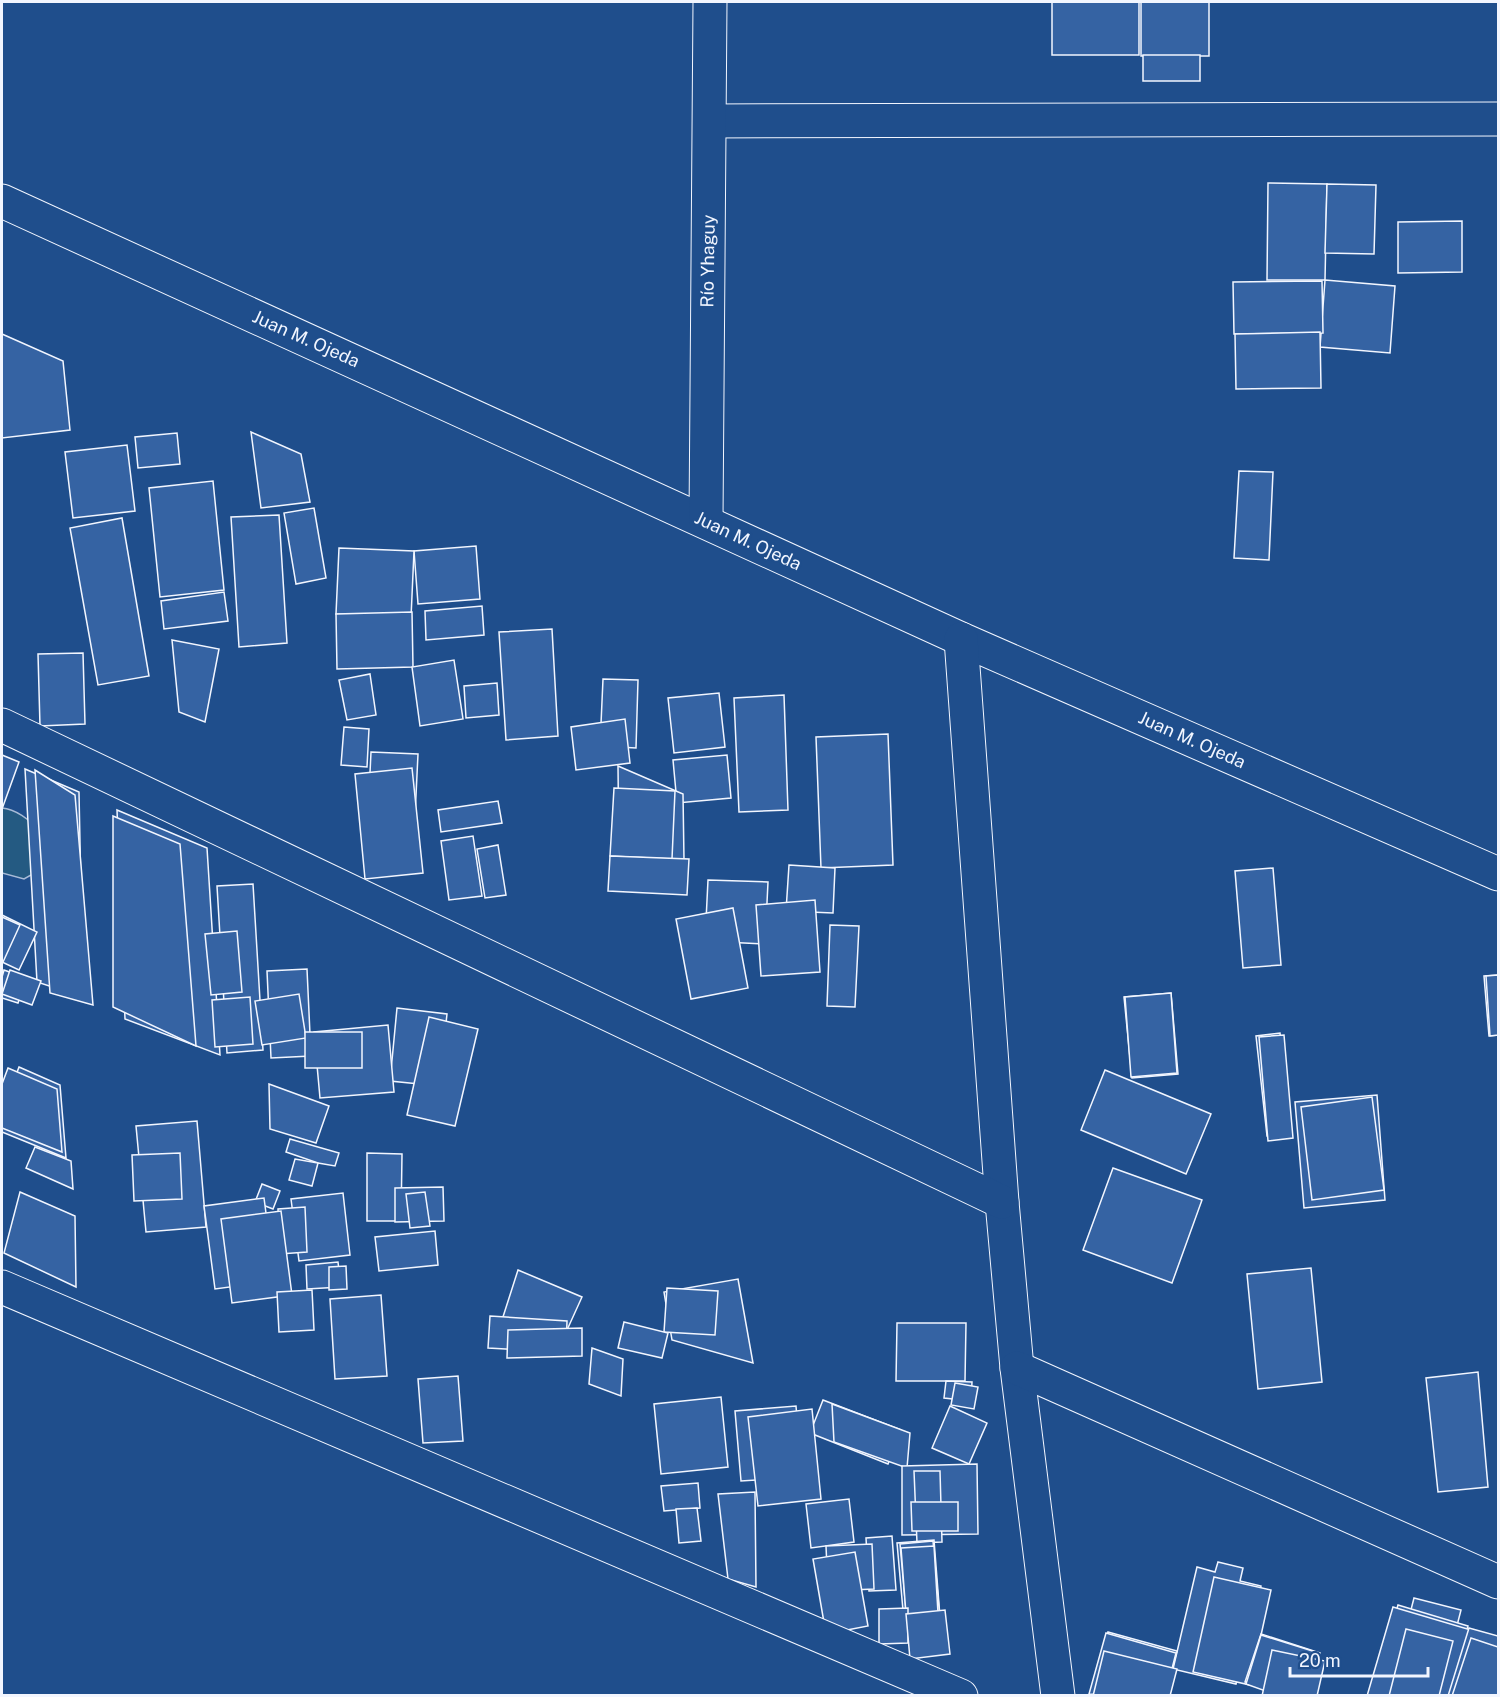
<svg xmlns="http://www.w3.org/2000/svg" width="1500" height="1697" font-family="'Public Sans',sans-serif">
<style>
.green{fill:#245a82;stroke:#a8bbd7;stroke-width:1.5}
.building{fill:#3563a3;stroke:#f2f6ff;stroke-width:1.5}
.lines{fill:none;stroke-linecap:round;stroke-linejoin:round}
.minor-casing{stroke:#f2f6ff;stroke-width:35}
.minor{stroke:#1f4e8c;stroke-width:33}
.labels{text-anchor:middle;stroke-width:4.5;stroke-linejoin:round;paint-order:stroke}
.street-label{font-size:18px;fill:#f2f6ff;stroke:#1f4e8c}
</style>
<rect width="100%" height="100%" fill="#1f4e8c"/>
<!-- green -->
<path class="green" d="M 2,808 C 14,809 31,819 37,831 C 41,838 40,861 40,870 L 24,879 L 2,873 Z"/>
<!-- building -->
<g class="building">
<rect x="1052" y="2" width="87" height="53"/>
<rect x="1141" y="2" width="68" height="54"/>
<rect x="1143" y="55" width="57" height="26"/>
<polygon points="1268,183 1327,184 1325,280 1267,280"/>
<polygon points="1327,184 1376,185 1374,254 1325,253"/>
<polygon points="1462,221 1462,272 1398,273 1398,222"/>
<polygon points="1325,280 1395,286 1390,353 1320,347"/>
<polygon points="1322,281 1323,333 1234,334 1233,282"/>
<polygon points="1320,332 1321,388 1236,389 1235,334"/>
<polygon points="2,334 63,361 70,430 2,438"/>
<polygon points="251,432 301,454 310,502 261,508"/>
<polygon points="177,433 180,464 138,468 135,437"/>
<polygon points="127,445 135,511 73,518 65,452"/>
<polygon points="1239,471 1273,472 1269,560 1234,558"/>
<polygon points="213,481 224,590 160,597 149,488"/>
<polygon points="314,508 326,578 296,584 284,513"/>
<polygon points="279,515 287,643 239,647 231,517"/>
<polygon points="122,518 149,676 98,685 70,528"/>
<polygon points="476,546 480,599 418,604 414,551"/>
<polygon points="339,548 414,551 411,618 336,614"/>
<polygon points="224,592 228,621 164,629 161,601"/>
<polygon points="482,606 484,635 426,640 425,611"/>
<polygon points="412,612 413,667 337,669 336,614"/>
<polygon points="552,629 558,736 506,740 499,632"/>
<polygon points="172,640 219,649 205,722 179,712"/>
<polygon points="83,653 85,724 40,726 38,654"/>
<polygon points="454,660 463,719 420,726 412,667"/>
<polygon points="370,674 376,715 347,720 339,680"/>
<polygon points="603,679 638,680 636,748 600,746"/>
<polygon points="497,683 499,715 466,718 464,686"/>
<polygon points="719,693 725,747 674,753 668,698"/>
<polygon points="784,695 788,810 739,812 734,698"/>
<polygon points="625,719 630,763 576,770 571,727"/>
<polygon points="344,727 369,729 367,767 341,765"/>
<polygon points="888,734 893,865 821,868 816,737"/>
<polygon points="371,752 418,754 413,858 366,856"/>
<polygon points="2,755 19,762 2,809"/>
<polygon points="727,755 731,798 677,803 673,760"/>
<polygon points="618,766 683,794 684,860 619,861"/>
<polygon points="412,768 423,873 365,879 355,774"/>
<polygon points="25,769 79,792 83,997 37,982"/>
<polygon points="35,770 75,795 93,1005 50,993"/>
<polygon points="614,788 675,791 672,859 610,856"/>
<polygon points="498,801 502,823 441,832 438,810"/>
<polygon points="117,810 207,848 220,1055 125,1019"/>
<polygon points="113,816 180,844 196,1046 113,1007"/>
<polygon points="473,836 482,896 449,900 441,841"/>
<polygon points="498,845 506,895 485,898 477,849"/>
<polygon points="610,856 689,859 687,895 608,891"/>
<polygon points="789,865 835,868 833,913 786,911"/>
<polygon points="1273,868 1281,965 1243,968 1235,871"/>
<polygon points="708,880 768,882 765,944 705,941"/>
<polygon points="253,884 263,1050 227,1053 217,886"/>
<polygon points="815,900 820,972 761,976 756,905"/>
<polygon points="733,908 748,988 691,999 676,919"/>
<polygon points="2,915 37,932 19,970 2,962"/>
<polygon points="2,917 20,925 3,962 2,962"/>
<polygon points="830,925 859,926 855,1007 827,1006"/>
<polygon points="237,931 242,992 211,995 205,934"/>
<polygon points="307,969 311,1056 271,1058 267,971"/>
<polygon points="4,970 26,978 18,1003 2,998 2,977"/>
<polygon points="10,970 41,981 32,1005 2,994"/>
<polygon points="1498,975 1498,1035 1489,1036 1484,976"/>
<polygon points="1498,975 1498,1035 1490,1036 1486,976"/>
<polygon points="1171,993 1178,1074 1132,1078 1124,997"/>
<polygon points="1171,993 1177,1073 1131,1077 1125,997"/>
<polygon points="299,994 306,1038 262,1045 255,1001"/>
<polygon points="250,997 253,1044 215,1047 212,1000"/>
<polygon points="397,1008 447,1014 439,1086 390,1081"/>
<polygon points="429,1017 478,1029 455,1126 407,1115"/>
<polygon points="388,1025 394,1092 320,1098 314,1032"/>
<rect x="305" y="1032" width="57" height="36"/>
<polygon points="1280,1033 1291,1133 1267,1136 1256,1036"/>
<polygon points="1284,1035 1293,1138 1268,1141 1259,1037"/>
<polygon points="19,1067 60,1085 66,1158 2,1132 2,1112"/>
<polygon points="8,1068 57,1089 62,1152 2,1128 2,1084"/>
<polygon points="1105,1070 1211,1114 1186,1174 1081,1130"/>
<polygon points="269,1084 329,1106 316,1143 270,1129"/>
<polygon points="1377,1095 1385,1200 1304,1208 1295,1102"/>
<polygon points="1372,1097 1384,1190 1312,1200 1301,1107"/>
<polygon points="197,1121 206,1227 146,1232 136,1126"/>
<polygon points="290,1139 339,1153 335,1166 318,1163 286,1152"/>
<polygon points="35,1147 71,1161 73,1189 26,1168"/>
<polygon points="180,1153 182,1199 134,1201 132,1155"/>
<polygon points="367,1153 402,1154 401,1221 367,1221"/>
<polygon points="295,1159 318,1163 312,1186 289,1180"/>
<polygon points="1113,1168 1202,1200 1172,1283 1083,1250"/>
<polygon points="262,1184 280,1191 273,1209 255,1202"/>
<polygon points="443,1187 444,1221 395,1222 395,1188"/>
<polygon points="20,1192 75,1216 76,1287 4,1253"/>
<polygon points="425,1192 430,1226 410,1228 406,1194"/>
<polygon points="343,1193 350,1255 299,1261 291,1199"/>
<polygon points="264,1198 275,1281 215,1289 204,1206"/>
<polygon points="305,1207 307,1252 280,1254 278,1209"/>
<polygon points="281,1211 292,1295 232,1303 221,1219"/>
<polygon points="435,1231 438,1265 379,1271 375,1237"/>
<polygon points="338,1262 341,1287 307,1289 306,1265"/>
<polygon points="346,1266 347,1289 329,1290 329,1267"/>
<polygon points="1311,1268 1322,1382 1258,1389 1247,1274"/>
<polygon points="518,1270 582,1297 567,1330 502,1320"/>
<polygon points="738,1279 753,1363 672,1340 664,1292"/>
<polygon points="667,1288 718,1291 715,1335 664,1332"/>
<polygon points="312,1290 314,1330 279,1332 277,1292"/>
<polygon points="381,1295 387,1376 335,1379 330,1299"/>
<polygon points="490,1316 567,1321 566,1352 488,1348"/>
<polygon points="624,1322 668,1333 662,1358 618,1348"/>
<polygon points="897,1323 966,1323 965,1381 896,1381"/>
<polygon points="582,1328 582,1356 507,1358 508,1330"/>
<polygon points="592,1348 623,1359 621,1396 589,1384"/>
<polygon points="1478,1372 1488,1487 1438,1492 1426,1378"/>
<polygon points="458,1376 463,1441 423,1443 418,1379"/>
<polygon points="946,1381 972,1382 971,1401 944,1398"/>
<polygon points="955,1383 978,1387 974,1409 951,1405"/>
<polygon points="721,1397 728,1467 661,1474 654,1404"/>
<polygon points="823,1400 901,1430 888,1464 810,1433"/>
<polygon points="832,1404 910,1433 907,1468 834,1442"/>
<polygon points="796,1406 802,1477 741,1481 735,1411"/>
<polygon points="950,1406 987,1423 969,1464 932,1448"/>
<polygon points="812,1409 821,1499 758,1506 748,1417"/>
<polygon points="977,1464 978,1534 902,1535 902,1466"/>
<polygon points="914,1471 940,1471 942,1542 917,1543"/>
<polygon points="698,1483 700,1508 664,1511 661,1486"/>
<polygon points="755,1492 756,1587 728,1579 718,1494"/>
<polygon points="849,1499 854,1542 811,1548 806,1504"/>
<polygon points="911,1502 958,1502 958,1531 912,1531"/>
<polygon points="697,1508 701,1541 679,1543 676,1509"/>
<polygon points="892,1536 896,1590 869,1591 866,1538"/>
<polygon points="934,1540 941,1630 905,1633 897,1543"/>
<polygon points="933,1541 941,1630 908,1633 900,1544"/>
<polygon points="872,1544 874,1589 828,1591 826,1546"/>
<polygon points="934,1546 938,1613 906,1614 901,1548"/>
<polygon points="855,1552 868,1626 826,1634 813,1559"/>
<polygon points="1218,1562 1243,1568 1240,1581 1261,1586 1236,1684 1173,1669 1197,1567 1215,1572"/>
<polygon points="1214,1577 1271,1590 1250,1685 1193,1672"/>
<polygon points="1414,1598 1461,1610 1453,1641 1406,1629"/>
<polygon points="1398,1605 1468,1626 1447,1696 1371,1696"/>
<polygon points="1393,1607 1498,1638 1498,1696 1367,1696"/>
<polygon points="908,1608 908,1643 879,1644 879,1609"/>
<polygon points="945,1610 950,1654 910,1659 906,1614"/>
<polygon points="1469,1628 1498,1636 1498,1696 1448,1696"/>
<polygon points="1406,1629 1453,1641 1439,1696 1389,1696"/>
<polygon points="1108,1632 1177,1651 1165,1696 1089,1696"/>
<polygon points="1106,1633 1176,1653 1165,1696 1089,1694"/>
<polygon points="1261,1634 1320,1653 1306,1696 1282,1696 1283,1693 1245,1682"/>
<polygon points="1261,1635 1319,1653 1306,1696 1280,1696 1246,1684"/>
<polygon points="1471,1638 1498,1647 1498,1696 1452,1696"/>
<polygon points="1272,1650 1325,1661 1317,1696 1262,1696"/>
<polygon points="1104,1651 1177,1669 1170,1696 1093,1696"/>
</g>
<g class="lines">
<!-- minor casing -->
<g class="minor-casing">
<g id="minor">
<polyline points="710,121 1498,119"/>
<polyline points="2,201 961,639 1498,874"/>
<polyline points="706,521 710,2"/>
<polyline points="961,639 1002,1202 1017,1368 1058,1696"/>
<polyline points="2,725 1002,1202"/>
<polyline points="2,1287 961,1696"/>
<polyline points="1017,1368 1498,1582"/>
</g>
</g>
<!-- minor -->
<use href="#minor" class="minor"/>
</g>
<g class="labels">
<!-- street labels -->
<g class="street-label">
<text transform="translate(708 261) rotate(-89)" y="6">Río Yhaguy</text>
<text transform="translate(306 339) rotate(24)" y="6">Juan M. Ojeda</text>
<text transform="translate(748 541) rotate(25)" y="6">Juan M. Ojeda</text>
<text transform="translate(1192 740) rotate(24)" y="6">Juan M. Ojeda</text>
</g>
</g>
<!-- border -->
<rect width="1500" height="1697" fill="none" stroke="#f2f6ff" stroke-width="6"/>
<!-- scale -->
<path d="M1290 1667v9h138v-9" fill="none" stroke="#f2f6ff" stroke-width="3"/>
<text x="1299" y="1667" font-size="18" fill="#f2f6ff" stroke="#1f4e8c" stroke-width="4.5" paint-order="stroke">20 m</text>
</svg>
